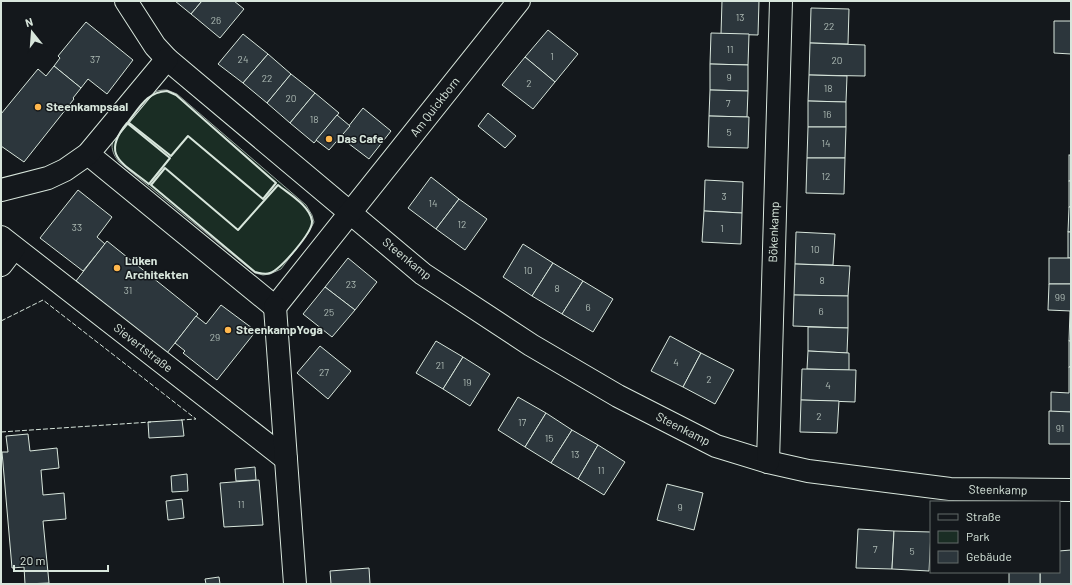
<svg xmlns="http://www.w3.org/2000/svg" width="1072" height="585" font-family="Barlow,sans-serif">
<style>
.green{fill:#1a2d24;stroke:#939e99}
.building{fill:#2c363c;stroke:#d8e6dc}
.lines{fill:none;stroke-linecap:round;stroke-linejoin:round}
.minor-casing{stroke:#d8e6dc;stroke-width:24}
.minor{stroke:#14181c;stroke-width:22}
.fence{stroke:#d8e6dc;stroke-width:1;stroke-dasharray:5 2;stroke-linecap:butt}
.wall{stroke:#d8e6dc;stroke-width:2}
.poi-dot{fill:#ffb74d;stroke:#14181c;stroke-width:1.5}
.labels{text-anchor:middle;stroke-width:3;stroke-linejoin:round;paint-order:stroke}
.number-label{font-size:10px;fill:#adbab4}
.poi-label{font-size:12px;font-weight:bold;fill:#d8e6dc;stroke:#14181c;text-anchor:start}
.street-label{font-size:12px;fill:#d8e6dc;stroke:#14181c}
</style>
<rect width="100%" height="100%" fill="#14181c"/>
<!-- green -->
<path class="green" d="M 167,90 L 177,94 L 306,205 L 312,215 L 314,222 L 309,232 L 281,269 L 270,274 L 263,275 L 255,273 L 119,162 C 115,157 112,152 112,145 C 113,134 145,98 155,92 C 159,90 163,90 167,90 Z"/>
<!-- building -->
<g class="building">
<polygon points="175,1 202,1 191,14"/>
<polygon points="202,1 234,1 244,9 220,38 191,14"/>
<polygon points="722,1 759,1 758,35 721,34"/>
<polygon points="811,8 849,9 848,44 810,43"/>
<polygon points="1054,21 1071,21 1071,54 1054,53"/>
<polygon points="86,22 133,60 107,94 88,79 81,88 54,66 60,58 58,56"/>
<polygon points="548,30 578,54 555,82 525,57"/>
<polygon points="711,33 749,34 748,65 710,64"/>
<polygon points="243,34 268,54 243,83 218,64"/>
<polygon points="810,43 865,45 865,76 809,75"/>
<polygon points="268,54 291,74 267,103 243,83"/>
<polygon points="525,57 555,82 533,109 502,85"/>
<polygon points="710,64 748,65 748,91 710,90"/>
<polygon points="54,66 81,88 73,98 74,99 24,162 1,146 1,114 38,69 46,76"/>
<polygon points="291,74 315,93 290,123 267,103"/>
<polygon points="809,75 847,76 846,102 808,101"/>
<polygon points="710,90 748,91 747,117 709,116"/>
<polygon points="315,93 339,113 314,143 290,123"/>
<polygon points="808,101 846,102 846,127 808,127"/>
<polygon points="363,108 391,131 369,159 340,137"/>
<polygon points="488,113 516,136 505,148 478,126"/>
<polygon points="337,115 350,126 329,150 316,140"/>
<polygon points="709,116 749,117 748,148 708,147"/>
<polygon points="808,127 846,127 845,158 807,158"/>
<rect x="1069" y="155" width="2" height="26"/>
<polygon points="807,158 845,158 844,194 806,193"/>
<polygon points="431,177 459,199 436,229 408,208"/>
<polygon points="705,180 743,182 742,213 704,211"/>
<rect x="1069" y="181" width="2" height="26"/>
<polygon points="78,190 112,217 97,237 105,244 83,271 40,238"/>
<polygon points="459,199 487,219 465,250 436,229"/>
<polygon points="1069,207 1071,207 1071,232 1068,232"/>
<polygon points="704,211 742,213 741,244 702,242"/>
<polygon points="796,232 835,234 833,265 795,264"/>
<rect x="1068" y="232" width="3" height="26"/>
<polygon points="107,241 198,314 167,353 76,281"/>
<polygon points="523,244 553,263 532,296 503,277"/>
<polygon points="348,258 377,282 355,310 325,287"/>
<rect x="1049" y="258" width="22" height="26"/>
<polygon points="553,263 583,281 562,314 532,296"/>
<polygon points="795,264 850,266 848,296 794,295"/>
<polygon points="583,281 613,299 593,332 562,314"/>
<polygon points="1049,284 1071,284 1071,311 1048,310"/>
<polygon points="325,287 355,310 332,337 303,314"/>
<polygon points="794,295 848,296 848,328 793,326"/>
<polygon points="221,305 256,331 217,380 183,353 185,351 175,343 196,316 206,324"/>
<polygon points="1070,311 1071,311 1071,341 1069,341"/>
<polygon points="808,327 848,328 847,353 808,351"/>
<polygon points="670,336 701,353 683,387 651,371"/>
<polygon points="436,341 463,357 443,389 416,373"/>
<rect x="1069" y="341" width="2" height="26"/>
<polygon points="320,346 351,371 328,399 297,373"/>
<polygon points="808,351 849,353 849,370 807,369"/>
<polygon points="701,353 734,370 715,404 683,387"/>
<polygon points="463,357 490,374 470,406 443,389"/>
<polygon points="1069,367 1071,367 1071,412 1051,412 1051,392 1069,393"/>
<polygon points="802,369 856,370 855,402 801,400"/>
<polygon points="518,397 546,413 525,447 498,430"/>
<polygon points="801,400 839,401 837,433 800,432"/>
<polygon points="1049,411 1071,412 1071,444 1049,444"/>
<polygon points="546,413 572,430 551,463 525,447"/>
<polygon points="182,420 184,436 149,438 148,422"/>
<polygon points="572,430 598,445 578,479 551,463"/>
<polygon points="28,434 30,451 57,448 59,468 41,470 43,495 64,493 66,519 43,521 49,583 25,584 24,567 12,568 2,452 8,452 6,436"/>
<polygon points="598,445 625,462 604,495 578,479"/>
<polygon points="255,467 256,480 236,481 235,469"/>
<polygon points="187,474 188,491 172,492 171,476"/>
<polygon points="259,480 263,525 224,527 220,483"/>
<polygon points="667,484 703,493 694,530 657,520"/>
<polygon points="182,499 184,518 168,520 166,501"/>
<polygon points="858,529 894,531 892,569 856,568"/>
<polygon points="894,531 931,532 929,571 892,569"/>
<polygon points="1071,550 1071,584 1040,584 1040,572 1059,572 1059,551"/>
<polygon points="369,568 370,584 331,584 330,571"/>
<rect x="1009" y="572" width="31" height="12"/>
<polygon points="219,577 220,584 206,584 205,579"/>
</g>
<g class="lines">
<!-- minor casing -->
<g class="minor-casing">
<g id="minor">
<polyline points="126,1 155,46 167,59 423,274 531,345 618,396 716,446 768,462 808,471 950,489 1071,490"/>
<polyline points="88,154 275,307"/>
<polyline points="1,190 48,178 65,170 88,154 167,59"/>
<polyline points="1,237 286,459"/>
<polyline points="1,265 14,248"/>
<polyline points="275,307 519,1"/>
<polyline points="275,307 295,584"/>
<polyline points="768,462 781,1"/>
</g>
</g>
<!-- minor -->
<use href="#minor" class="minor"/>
<!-- fence -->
<g class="fence">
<polyline points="1,321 43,300 196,419 181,420"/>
<polyline points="1,432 151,422"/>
</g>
<!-- wall -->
<g class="wall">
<path d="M 167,91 L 176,95 L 276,183 L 263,199 L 188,136 L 171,156 L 128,122 C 140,107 147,92 167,91 Z"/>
<path d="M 127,123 L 170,158 L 149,184 C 123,163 100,156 127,123 Z"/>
<path d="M 165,168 L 238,230 L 278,185 C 289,194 310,206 312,221 C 313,232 281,269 270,273 C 265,275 260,273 255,272 L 151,185 Z"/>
</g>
</g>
<!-- markers -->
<g class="poi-dot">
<circle cx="38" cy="107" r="4"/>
<circle cx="329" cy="139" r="4"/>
<circle cx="117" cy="268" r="4"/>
<circle cx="228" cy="330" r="4"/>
</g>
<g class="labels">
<!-- number labels -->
<g class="number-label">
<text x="740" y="21">13</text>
<text x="216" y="24">26</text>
<text x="829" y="30">22</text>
<text x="730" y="53">11</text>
<text x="552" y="60">1</text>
<text x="95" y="63">37</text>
<text x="243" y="63">24</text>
<text x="837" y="64">20</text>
<text x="729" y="81">9</text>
<text x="267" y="82">22</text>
<text x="529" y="87">2</text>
<text x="828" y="92">18</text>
<text x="291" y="102">20</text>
<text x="728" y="107">7</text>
<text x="827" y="118">16</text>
<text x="314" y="123">18</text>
<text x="729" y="136">5</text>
<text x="826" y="147">14</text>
<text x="826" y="180">12</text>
<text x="724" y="200">3</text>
<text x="433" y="207">14</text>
<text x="462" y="228">12</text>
<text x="77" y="231">33</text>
<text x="722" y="232">1</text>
<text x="815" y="253">10</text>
<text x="528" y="274">10</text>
<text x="822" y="284">8</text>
<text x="351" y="288">23</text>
<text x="557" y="292">8</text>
<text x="128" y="294">31</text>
<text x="1060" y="301">99</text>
<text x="588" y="311">6</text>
<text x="821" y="315">6</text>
<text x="329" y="316">25</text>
<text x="215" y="341">29</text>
<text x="676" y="366">4</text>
<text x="440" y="369">21</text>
<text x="324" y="376">27</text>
<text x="709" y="383">2</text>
<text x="467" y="386">19</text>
<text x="828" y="389">4</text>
<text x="819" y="420">2</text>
<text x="522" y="426">17</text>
<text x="1060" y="432">91</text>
<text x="549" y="442">15</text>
<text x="575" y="458">13</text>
<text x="601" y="474">11</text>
<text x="241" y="508">11</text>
<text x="680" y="511">9</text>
<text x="875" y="553">7</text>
<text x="912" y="555">5</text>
</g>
<!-- poi labels -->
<g class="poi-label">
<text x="46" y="111">Steenkampsaal</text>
<text x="337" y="143">Das Cafe</text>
<text x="125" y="265">Lüken<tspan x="125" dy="14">Architekten</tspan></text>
<text x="236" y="334">SteenkampYoga</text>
</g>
<!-- street labels -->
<g class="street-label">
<text transform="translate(435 107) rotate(-52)" y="4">Am Quickborn</text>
<text transform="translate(774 232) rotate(-88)" y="4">Bökenkamp</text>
<text transform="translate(407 259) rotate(39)" y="4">Steenkamp</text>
<text transform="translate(143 348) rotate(38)" y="4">Sievertstraße</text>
<text transform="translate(683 429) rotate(27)" y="4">Steenkamp</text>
<text transform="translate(998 490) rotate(1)" y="4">Steenkamp</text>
</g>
</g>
<!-- border -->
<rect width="1072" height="585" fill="none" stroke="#d8e6dc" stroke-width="4"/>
<!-- legend -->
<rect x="930" y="501" width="130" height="72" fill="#14181c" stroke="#626a69"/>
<rect x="938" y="514" width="20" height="6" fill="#14181c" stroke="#626a69"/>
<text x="966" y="521" font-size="12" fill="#d8e6dc">Straße</text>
<rect x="938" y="531" width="20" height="12" fill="#1a2d24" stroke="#626a69"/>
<text x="966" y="541" font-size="12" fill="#d8e6dc">Park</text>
<rect x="938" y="551" width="20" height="12" fill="#2c363c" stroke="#626a69"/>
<text x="966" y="561" font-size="12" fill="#d8e6dc">Gebäude</text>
<!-- north arrow -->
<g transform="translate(32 32) rotate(343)" stroke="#14181c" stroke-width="3" paint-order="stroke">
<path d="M0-3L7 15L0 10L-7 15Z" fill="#d8e6dc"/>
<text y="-6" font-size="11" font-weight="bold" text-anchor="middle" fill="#d8e6dc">N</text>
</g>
<!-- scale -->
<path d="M14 565v6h94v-6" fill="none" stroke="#d8e6dc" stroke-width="2"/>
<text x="20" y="565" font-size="12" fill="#d8e6dc" stroke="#14181c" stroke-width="3" paint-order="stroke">20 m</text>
</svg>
